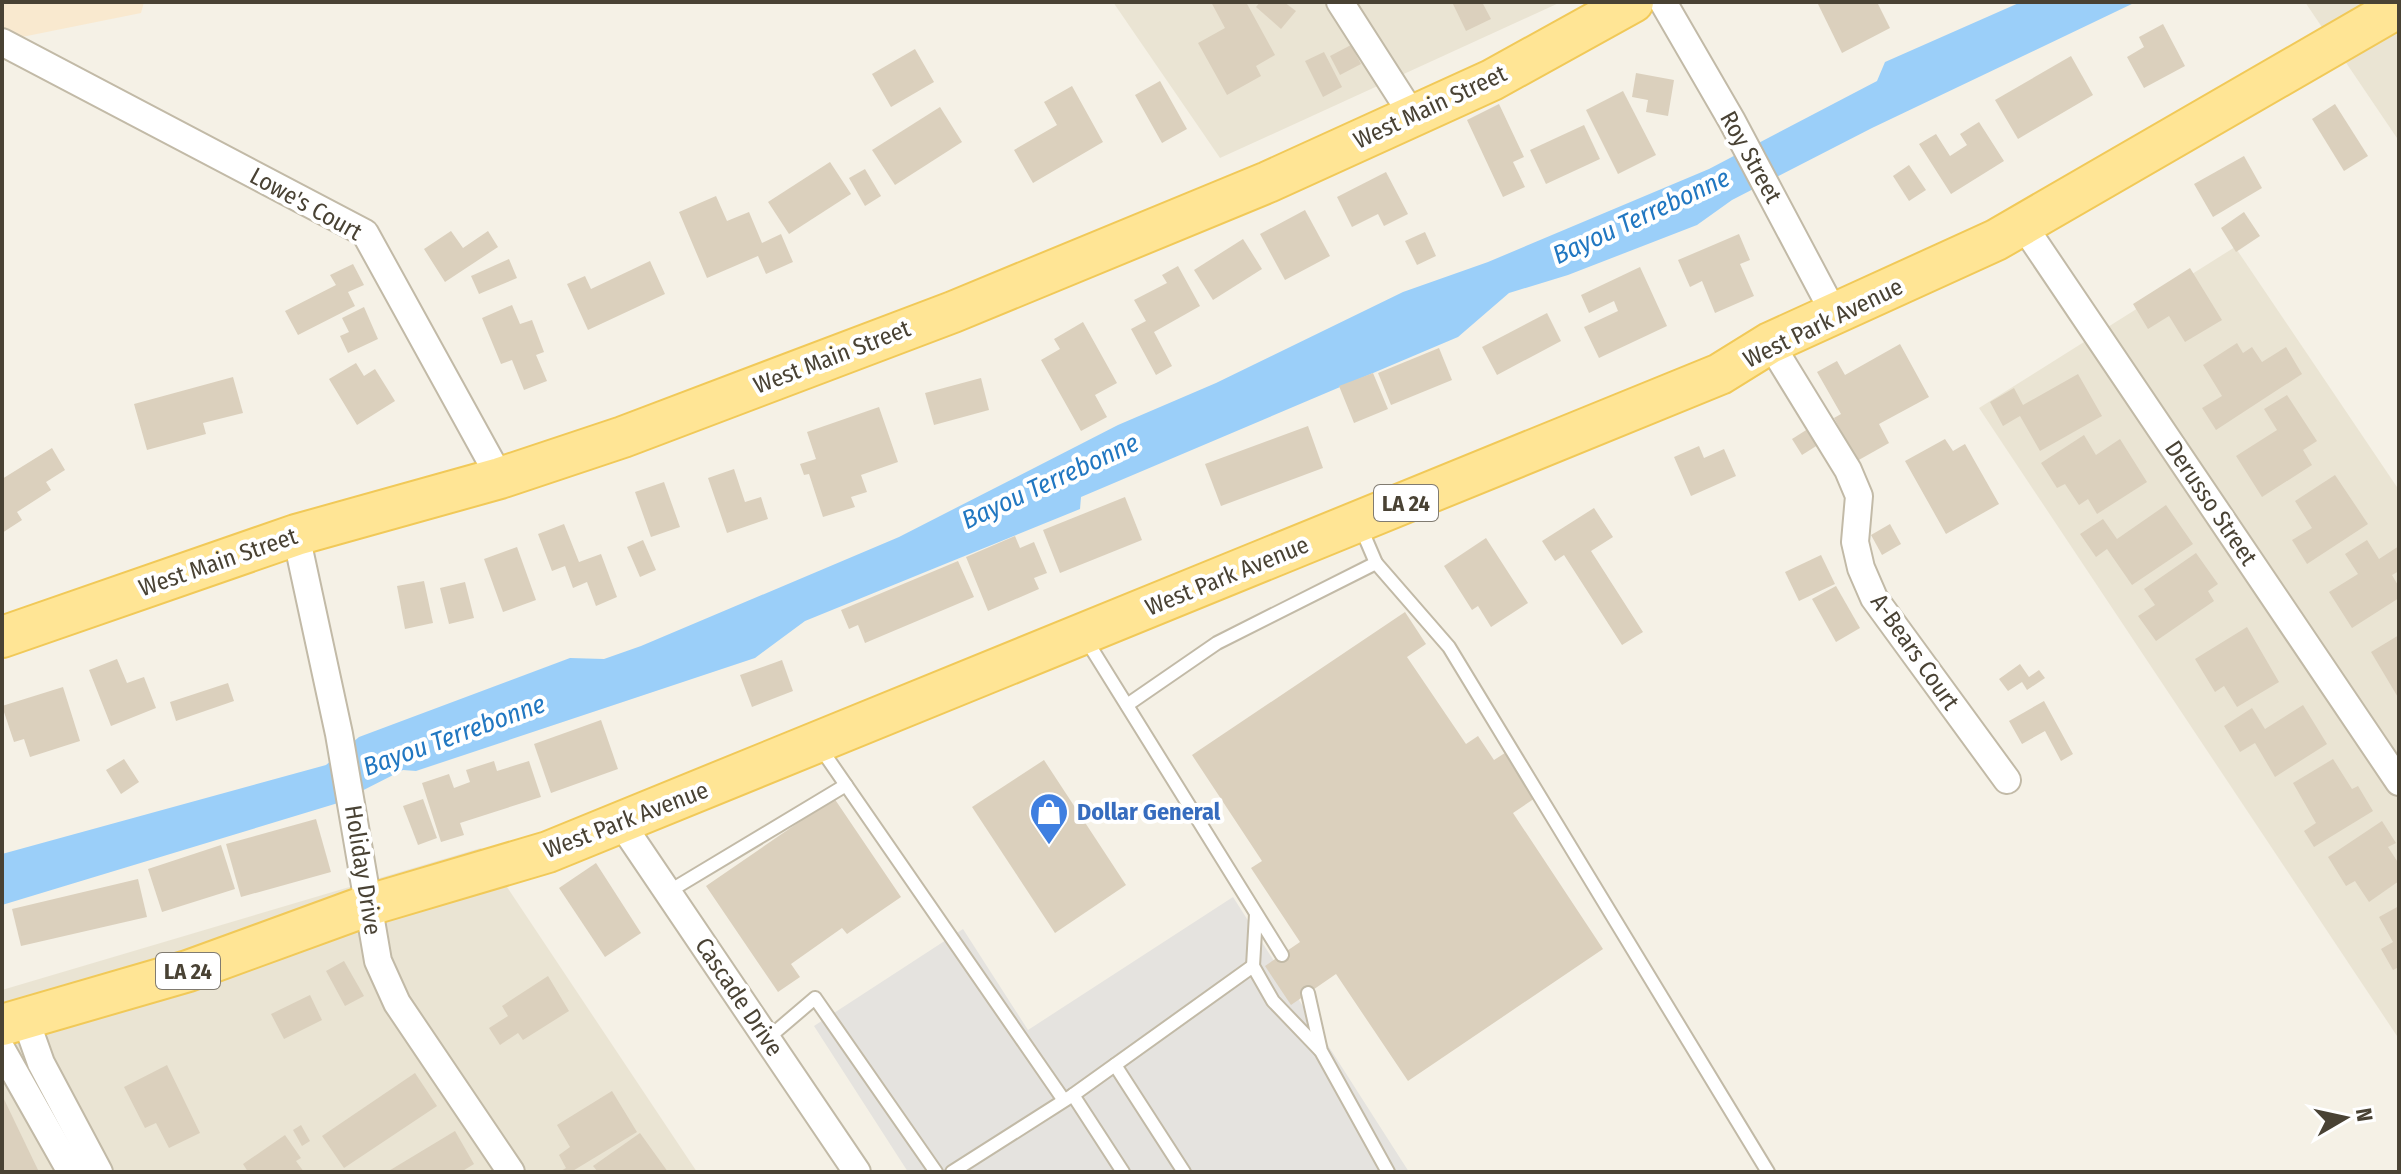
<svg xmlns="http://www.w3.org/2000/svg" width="2401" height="1174" font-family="'Fira Sans Condensed',sans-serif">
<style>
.residential{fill:#eae4d3}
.commercial{fill:#f9e9cf}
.parking{fill:#e5e3df}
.water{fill:#9bcff9}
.building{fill:#dbd0bd}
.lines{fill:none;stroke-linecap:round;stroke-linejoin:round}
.lane-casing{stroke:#c2baa7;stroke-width:16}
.street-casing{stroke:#c2baa7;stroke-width:30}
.primary-casing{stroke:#f1c958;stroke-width:44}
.lane{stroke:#fff;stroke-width:12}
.street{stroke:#fff;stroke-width:26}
.primary{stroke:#ffe595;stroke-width:40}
.labels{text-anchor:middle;stroke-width:8;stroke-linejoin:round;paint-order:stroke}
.shield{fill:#fff;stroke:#807b71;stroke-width:2}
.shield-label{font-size:22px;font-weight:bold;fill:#494234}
.street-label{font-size:24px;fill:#494234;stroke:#fff}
.shop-label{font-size:24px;font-weight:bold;fill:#366cbe;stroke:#fff;text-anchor:start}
.water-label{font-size:26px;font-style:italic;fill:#2177c1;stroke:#fff}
</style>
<rect width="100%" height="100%" fill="#f5f1e6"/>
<!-- residential -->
<g class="residential">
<polygon points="1113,2 1561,2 1220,158"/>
<polygon points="2305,2 2399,2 2399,141"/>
<polygon points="2235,247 2399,490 2399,1039 1979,408"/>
<polygon points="481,848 697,1172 2,1172 2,990"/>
</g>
<!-- commercial -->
<polygon class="commercial" points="2,2 144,2 141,13 2,41"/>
<!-- parking -->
<polygon class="parking" points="1233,897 1409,1172 908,1172 814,1026 963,929 1028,1030"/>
<!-- water -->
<polygon class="water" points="2021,2 2136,2 1872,128 1732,200 1697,225 1568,275 1509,293 1458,337 1081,497 1080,509 805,621 755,658 416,771 403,770 338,803 2,905 2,854 326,765 359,737 570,658 604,659 641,646 899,537 1118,425 1216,383 1403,292 1488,262 1709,169 1877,81 1885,62"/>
<!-- building -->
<g class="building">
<polygon points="1211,2 1246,2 1275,55 1256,66 1261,76 1227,95 1198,43 1225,28"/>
<polygon points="1260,2 1284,2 1296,11 1281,29 1256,7"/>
<polygon points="1452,2 1482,2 1491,19 1466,31"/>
<polygon points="1817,2 1877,2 1890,28 1842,53"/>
<polygon points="2163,24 2185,66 2144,88 2127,57 2144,47 2139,37"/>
<polygon points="1351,45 1361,64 1340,75 1330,56"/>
<polygon points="915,49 934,82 891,107 872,74"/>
<polygon points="1324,52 1342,87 1323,97 1305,61"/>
<polygon points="2071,56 2093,95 2018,139 1995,100"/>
<polygon points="1636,73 1674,80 1668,116 1646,112 1648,100 1632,97"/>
<polygon points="1160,81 1187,129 1162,143 1135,95"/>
<polygon points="1072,86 1103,142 1033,183 1014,150 1057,125 1044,102"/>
<polygon points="1623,91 1656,155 1618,174 1586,110"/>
<polygon points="1499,104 1524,157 1513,162 1525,187 1503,197 1467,120"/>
<polygon points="2335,104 2368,156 2344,171 2312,119"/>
<polygon points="940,107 962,142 895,185 872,150"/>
<polygon points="1979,122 2004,161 1951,194 1919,144 1936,134 1950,156 1967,145 1960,134"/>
<polygon points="1584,125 1600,159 1546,184 1530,150"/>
<polygon points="2244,156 2262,188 2213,217 2194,184"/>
<polygon points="830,162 851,194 789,234 768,202"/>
<polygon points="1909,165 1926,190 1909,201 1893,176"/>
<polygon points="865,169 881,196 865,206 849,178"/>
<polygon points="1386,172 1408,214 1384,226 1378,214 1352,227 1337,197"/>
<polygon points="716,196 727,221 749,212 762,243 781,234 793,262 766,274 758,256 707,278 679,212"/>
<polygon points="1305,210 1330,256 1285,280 1260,234"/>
<polygon points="2244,212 2260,236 2236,252 2221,228"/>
<polygon points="451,231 463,248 488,231 498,247 445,282 424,249"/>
<polygon points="1425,232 1436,256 1417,265 1405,241"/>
<polygon points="1739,234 1750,260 1740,264 1754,296 1715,313 1702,281 1690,287 1678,260"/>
<polygon points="1243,239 1262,269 1213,300 1194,270"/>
<polygon points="509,259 517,278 479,294 471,276"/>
<polygon points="650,261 665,294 588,330 567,284 585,276 591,289"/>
<polygon points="353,264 364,285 348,292 355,306 298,335 285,311 336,285 330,275"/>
<polygon points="1178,266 1200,306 1154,332 1172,366 1156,375 1131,329 1146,321 1134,300 1167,283 1162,275"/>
<polygon points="1640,267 1667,326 1599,358 1584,327 1618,311 1614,301 1589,313 1581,295"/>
<polygon points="2190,268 2222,320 2185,342 2169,316 2148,329 2133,304"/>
<polygon points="512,305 520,324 532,320 544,352 536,355 547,381 524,390 512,360 501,364 482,318"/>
<polygon points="364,307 378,339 348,353 340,336 349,332 342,318"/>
<polygon points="1547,313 1561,341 1497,375 1482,347"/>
<polygon points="1083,322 1117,383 1095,395 1107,417 1081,431 1041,360 1060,349 1054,339"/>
<polygon points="2237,343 2243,353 2252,347 2262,362 2286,347 2302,374 2216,430 2202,408 2222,396 2203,365"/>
<polygon points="1900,344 1929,397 1879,424 1889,443 1857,461 1834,418 1841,414 1817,372 1837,361 1845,375"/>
<polygon points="1439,348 1452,380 1391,405 1378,373"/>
<polygon points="356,363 364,376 375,369 395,401 357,425 329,379"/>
<polygon points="1373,373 1388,409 1354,423 1339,386"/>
<polygon points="2078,374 2102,416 2040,451 2020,416 2003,426 1990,402 2014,388 2023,405"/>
<polygon points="233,377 243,413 203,423 206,434 147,450 134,404"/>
<polygon points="981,378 989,410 934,425 925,393"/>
<polygon points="2287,395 2317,441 2303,450 2312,465 2262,497 2236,456 2277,430 2264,409"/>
<polygon points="879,407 898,462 861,475 867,492 851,497 855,507 823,517 809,474 804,475 800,464 816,459 807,432"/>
<polygon points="1308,426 1323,468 1221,506 1205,464"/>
<polygon points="1811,427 1821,443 1802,455 1792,439"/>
<polygon points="2084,435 2096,455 2120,439 2147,482 2097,514 2088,499 2079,505 2065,484 2057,488 2041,463"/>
<polygon points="1945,439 1953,451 1965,444 1999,504 1946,534 1905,461"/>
<polygon points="1699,446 1704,458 1724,449 1736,476 1691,496 1674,457"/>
<polygon points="52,448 65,470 46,482 51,490 17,512 22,520 2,533 2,479"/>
<polygon points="734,469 745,502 761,497 768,519 727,533 708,478"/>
<polygon points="2335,475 2368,524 2307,564 2292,540 2312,528 2295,501"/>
<polygon points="664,482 680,527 651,537 635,492"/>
<polygon points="1125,497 1142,540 1060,573 1043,530"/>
<polygon points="2166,505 2193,544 2132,585 2107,549 2096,557 2080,534 2103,519 2117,539"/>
<polygon points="1594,508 1613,537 1591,551 1643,632 1622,645 1564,555 1555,561 1542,541"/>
<polygon points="564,524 579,562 601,554 617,597 596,606 587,582 573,588 565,566 552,571 538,534"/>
<polygon points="1890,524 1901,544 1882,555 1871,535"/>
<polygon points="1015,536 1020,548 1034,542 1047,573 1034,578 1039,589 988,611 966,557"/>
<polygon points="1486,538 1528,603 1491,627 1478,606 1472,610 1444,566"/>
<polygon points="643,540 656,570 640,577 627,547"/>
<polygon points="2367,540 2379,559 2399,546 2399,571 2392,575 2399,587 2399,598 2352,628 2329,592 2358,574 2345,554"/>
<polygon points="517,547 536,600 503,612 484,559"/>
<polygon points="2196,553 2218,584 2208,591 2214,601 2156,641 2138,616 2155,605 2144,589"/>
<polygon points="1821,555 1835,584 1799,601 1785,572"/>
<polygon points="958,561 974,597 865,643 858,625 849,629 841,610"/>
<polygon points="424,581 433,623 405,629 397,586"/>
<polygon points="465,582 474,618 449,624 440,588"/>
<polygon points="1836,586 1860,628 1836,642 1812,599"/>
<polygon points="1405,612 1426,644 1407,657 1466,744 1478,736 1494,760 1508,751 1538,796 1513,813 1603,949 1408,1081 1336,974 1291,1005 1265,966 1300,942 1251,868 1262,861 1192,755"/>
<polygon points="2247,627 2279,682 2237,707 2224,686 2215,692 2195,659"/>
<polygon points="2399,635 2399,699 2371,652"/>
<polygon points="117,659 127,683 144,677 156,708 111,726 89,670"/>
<polygon points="782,660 793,691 752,707 740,675"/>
<polygon points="2020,664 2029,677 2039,670 2045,678 2027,690 2022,682 2008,691 1999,679"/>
<polygon points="228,683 234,701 176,721 170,702"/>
<polygon points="63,687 80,741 30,757 24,739 14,742 2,706"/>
<polygon points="2044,701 2073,754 2061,761 2045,731 2022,744 2009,721"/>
<polygon points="2303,705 2327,744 2275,777 2255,743 2240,752 2224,726 2252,708 2265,729"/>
<polygon points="601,720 618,769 551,793 534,744"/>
<polygon points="124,759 139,782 121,794 106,770"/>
<polygon points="2333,759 2352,789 2358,786 2373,811 2314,847 2304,831 2316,823 2293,783"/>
<polygon points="1044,760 1126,885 1055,933 972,807"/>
<polygon points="494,761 497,771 529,761 541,797 460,823 464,835 441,842 422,783 449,774 454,788 470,782 466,770"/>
<polygon points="834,798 901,897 847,934 842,928 791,964 800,977 778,992 706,886"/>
<polygon points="423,799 437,838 418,845 403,806"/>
<polygon points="316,819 331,872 241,897 226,844"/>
<polygon points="2382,821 2396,843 2388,847 2399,864 2399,881 2369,902 2355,881 2346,886 2328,857"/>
<polygon points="221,845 235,889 162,912 148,869"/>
<polygon points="596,863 641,933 605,957 559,888"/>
<polygon points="138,879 147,917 21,946 12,909"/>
<polygon points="2399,906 2399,967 2393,970 2381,949 2393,942 2379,917"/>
<polygon points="344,961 364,996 345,1006 326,971"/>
<polygon points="548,976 569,1011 523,1040 518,1033 500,1045 489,1028 508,1016 502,1006"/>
<polygon points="310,995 322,1020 284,1039 271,1014"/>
<polygon points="167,1065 200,1133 169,1148 156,1123 145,1128 124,1087"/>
<polygon points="415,1073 437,1106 344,1168 322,1136"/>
<polygon points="612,1091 637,1132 571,1172 559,1172 566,1168 559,1155 570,1147 557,1125"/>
<polygon points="2,1095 39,1172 2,1172"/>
<polygon points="301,1125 310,1141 302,1146 293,1130"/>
<polygon points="455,1131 474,1164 461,1172 387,1172"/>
<polygon points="640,1133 668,1172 598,1172 593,1166"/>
<polygon points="285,1135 301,1158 296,1161 304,1172 248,1172 243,1164"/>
</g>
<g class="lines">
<!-- lane casing -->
<g class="lane-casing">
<g id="lane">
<polyline points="1376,563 1449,647 1768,1172"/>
<polyline points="1085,638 1282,955"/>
<polyline points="1127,705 1217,643 1376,563 1361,528"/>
<polyline points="819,746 1063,1099"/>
<polyline points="668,892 846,785"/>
<polyline points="1256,914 1253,966 1273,1001 1320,1050"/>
<polyline points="1308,993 1321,1051 1388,1172"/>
<polyline points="767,1039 815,998 936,1172"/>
<polyline points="1115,1065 1184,1172"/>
<polyline points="1073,1095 1123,1172"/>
<polyline points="952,1172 1073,1095 1253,966"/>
</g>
</g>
<!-- street casing -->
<g class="street-casing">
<g id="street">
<polyline points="1340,2 1413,116"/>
<polyline points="1663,2 1732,121 1835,315"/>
<polyline points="2,42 365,233 500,478"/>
<polyline points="2023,225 2399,782"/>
<polyline points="1770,343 1848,470 1859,496 1855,542 1861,568 1874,598 2007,780"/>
<polyline points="296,535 339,734 378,961 397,1003 511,1172"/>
<polyline points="621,823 857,1172"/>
<polyline points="25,1018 41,1063 99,1172"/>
<polyline points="2,1050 71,1172"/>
</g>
</g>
<!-- primary casing -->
<g class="primary-casing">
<g id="primary">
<polyline points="2,637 296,535 500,478 623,437 953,312 1268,182 1413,116 1492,80 1633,2"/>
<polyline points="2,1025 188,971 369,905 548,852 1720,374 1770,343 1996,240 2399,7"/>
</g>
</g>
<!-- lane -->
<use href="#lane" class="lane"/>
<!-- street -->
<use href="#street" class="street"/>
<!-- primary -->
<use href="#primary" class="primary"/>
</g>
<!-- icons -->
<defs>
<g id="shop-pin" transform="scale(2)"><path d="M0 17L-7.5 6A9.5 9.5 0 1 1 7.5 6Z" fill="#3f7fe0" stroke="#fff"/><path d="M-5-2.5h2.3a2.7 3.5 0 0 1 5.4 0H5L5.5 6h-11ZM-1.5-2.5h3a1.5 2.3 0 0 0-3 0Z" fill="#fff"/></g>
</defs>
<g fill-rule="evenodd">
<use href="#shop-pin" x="1049" y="812"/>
</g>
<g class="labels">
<!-- shield labels -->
<g class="shield">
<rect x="1374" y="485" width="64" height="36" rx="6"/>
<rect x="156" y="953" width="64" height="36" rx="6"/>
</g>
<g class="shield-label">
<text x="1406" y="511">LA 24</text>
<text x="188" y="979">LA 24</text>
</g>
<!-- street labels -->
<g class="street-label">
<text transform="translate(1430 107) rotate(-25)" y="8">West Main Street</text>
<text transform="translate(1751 157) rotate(61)" y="8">Roy Street</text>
<text transform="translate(306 204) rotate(29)" y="8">Lowe's Court</text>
<text transform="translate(1823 323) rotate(-26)" y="8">West Park Avenue</text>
<text transform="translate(832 357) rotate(-21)" y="8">West Main Street</text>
<text transform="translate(2211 503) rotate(56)" y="8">Derusso Street</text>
<text transform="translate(218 562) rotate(-19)" y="8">West Main Street</text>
<text transform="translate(1227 576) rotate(-22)" y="8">West Park Avenue</text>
<text transform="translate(1915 652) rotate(55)" y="8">A-Bears Court</text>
<text transform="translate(626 820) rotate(-21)" y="8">West Park Avenue</text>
<text transform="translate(363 870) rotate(81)" y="8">Holiday Drive</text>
<text transform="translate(739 997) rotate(56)" y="8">Cascade Drive</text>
</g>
<!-- shop labels -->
<g class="shop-label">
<text x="1077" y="820">Dollar General</text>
</g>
<!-- water labels -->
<g class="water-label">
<text transform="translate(1641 216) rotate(-25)" y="9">Bayou Terrebonne</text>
<text transform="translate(1050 481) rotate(-25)" y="9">Bayou Terrebonne</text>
<text transform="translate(454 735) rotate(-20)" y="9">Bayou Terrebonne</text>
</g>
</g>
<!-- border -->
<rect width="2401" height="1174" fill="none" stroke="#494234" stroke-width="8"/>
<!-- north arrow -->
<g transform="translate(2345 1118) rotate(81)" stroke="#ffffff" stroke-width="6" paint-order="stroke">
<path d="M0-6L14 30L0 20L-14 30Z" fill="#494234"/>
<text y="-12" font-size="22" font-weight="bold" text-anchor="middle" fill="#494234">N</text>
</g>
</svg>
